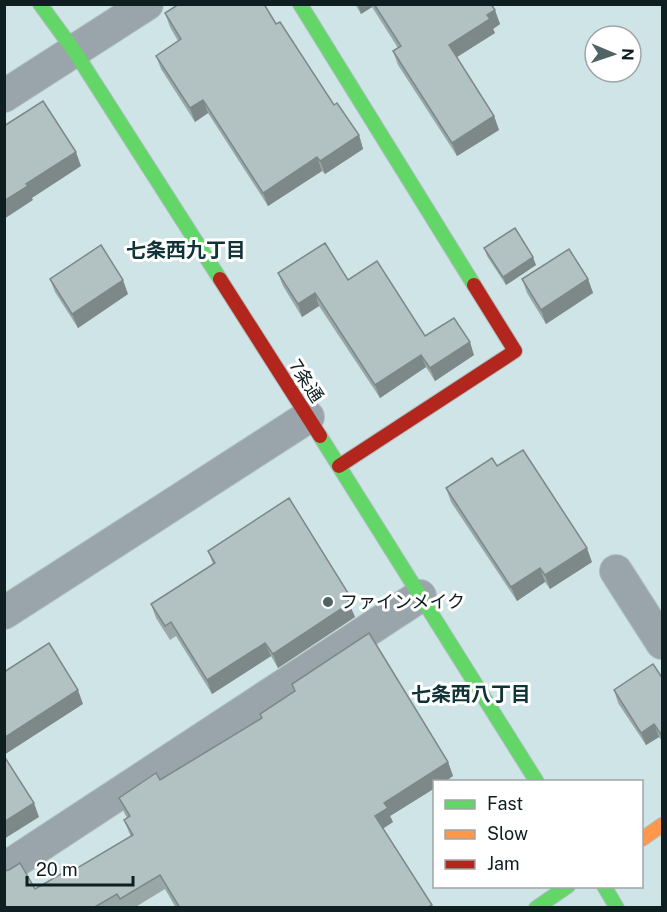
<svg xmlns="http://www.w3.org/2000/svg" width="667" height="912" font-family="'Public Sans','Noto Sans JP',sans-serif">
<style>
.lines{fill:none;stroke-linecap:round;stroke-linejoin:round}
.street-casing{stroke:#aebfc1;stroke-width:34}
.fast-casing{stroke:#aebfc1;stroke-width:16}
.slow-casing{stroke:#aebfc1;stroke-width:16}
.jam-casing{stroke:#aebfc1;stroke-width:16}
.street{stroke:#99a5aa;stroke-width:32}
.fast{stroke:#63d668;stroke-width:14}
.slow{stroke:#ff974d;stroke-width:14}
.jam{stroke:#b3261e;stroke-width:14}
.wall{fill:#99a7a7}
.shaded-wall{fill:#7d8888}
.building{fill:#b2c2c2;stroke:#7d8888;stroke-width:1.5}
.poi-dot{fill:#526365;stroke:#fff;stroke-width:2}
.labels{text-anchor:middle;stroke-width:6;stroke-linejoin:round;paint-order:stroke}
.street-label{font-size:18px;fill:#0f1e20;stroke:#fff}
.poi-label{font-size:18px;fill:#0f1e20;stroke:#fff;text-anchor:start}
.neighbourhood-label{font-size:20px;font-weight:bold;fill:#0f3337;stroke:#fff}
</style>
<rect width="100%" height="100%" fill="#cfe4e6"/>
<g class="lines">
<!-- street casing -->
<g class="street-casing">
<g id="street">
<polyline points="4,96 147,4"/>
<polyline points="616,571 662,643"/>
<polyline points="4,613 308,417"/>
<polyline points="4,869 420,596"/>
</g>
</g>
<!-- fast casing -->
<g class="fast-casing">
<g id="fast">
<polyline points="40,4 75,52 220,279"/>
<polyline points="300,4 474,285"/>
<polyline points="320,436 537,782"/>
<polyline points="604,886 617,908"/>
<polyline points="536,908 568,886"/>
</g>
</g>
<!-- slow casing -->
<g class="slow-casing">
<polyline id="slow" points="642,839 662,825"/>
</g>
<!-- jam casing -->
<g class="jam-casing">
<g id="jam">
<polyline points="220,279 320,436"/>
<polyline points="339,466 515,351 474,285"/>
</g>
</g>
<!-- street -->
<use href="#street" class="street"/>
<!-- fast -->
<use href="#fast" class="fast"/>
<!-- slow -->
<use href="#slow" class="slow"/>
<!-- jam -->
<use href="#jam" class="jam"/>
</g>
<!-- wall -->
<g class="wall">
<polygon points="355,4 491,4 500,24 493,29 495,33 456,57 494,116 499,130 457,156 398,65 393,51 398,48 372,7 361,14"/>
<polygon points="165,13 276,24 334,105 359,135 363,149 325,174 322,171 268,206 208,113 195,122 161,69 156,56 178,41 170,27"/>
<polygon points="484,248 536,265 506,285 487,256"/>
<polygon points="278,273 348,280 425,336 474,355 435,381 426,367 380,398 319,306 302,317 283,286"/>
<polygon points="50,279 128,294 78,328 55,292"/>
<polygon points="522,279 588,279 593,293 546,324 527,293"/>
<polygon points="497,466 592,562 550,589 545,582 517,601 451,502 446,488"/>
<polygon points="208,551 353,607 351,608 355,617 278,668 271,656 212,694 176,636 170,640 156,618 151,604 213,564"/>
<polygon points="663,679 663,742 659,737 646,745 618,703 614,690"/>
<polygon points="292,684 448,762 453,776 435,782 435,788 390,816 393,822 383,829 433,908 176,908 165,889 134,908 4,908 35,889 74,870 131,837 124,820 127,818 124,812 119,798 160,780 261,718 260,714 295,692"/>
</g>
<!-- shaded-wall -->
<g class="shaded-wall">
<polygon points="358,4 371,4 372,7 361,14"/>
<polygon points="495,10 500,24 493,29 495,33 454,59 449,45"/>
<polygon points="203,100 208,113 195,122 190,108"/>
<polygon points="494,116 499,130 457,156 452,143"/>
<polygon points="359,135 363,149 325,174 320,161"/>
<polygon points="76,152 81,166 32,198 33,200 4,219 4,201 26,184"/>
<polygon points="317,157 322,171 268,206 263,193"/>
<polygon points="533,257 536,265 506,285 503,277"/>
<polygon points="588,279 593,293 546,324 541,310"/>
<polygon points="123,280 128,294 78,328 72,314"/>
<polygon points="315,293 319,306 302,317 298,304"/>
<polygon points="470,342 474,355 435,381 430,368"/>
<polygon points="421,355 426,367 380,398 375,385"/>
<polygon points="587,548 592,562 550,589 545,575"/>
<polygon points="540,568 545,582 517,601 511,587"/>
<polygon points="348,593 353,607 351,608 355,617 278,668 273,654"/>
<polygon points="265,643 271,656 212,694 207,680"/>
<polygon points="78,690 83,704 4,755 4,738"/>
<polygon points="654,724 659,737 646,745 641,733"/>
<polygon points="448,762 453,776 445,782 435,782 435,788 390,816 393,822 380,830 375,816 384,803"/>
<polygon points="34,803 39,817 4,839 4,822"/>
</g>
<!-- building -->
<g class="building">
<polygon points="179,4 264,4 276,24 280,22 334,105 337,103 359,135 320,161 317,157 263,193 203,100 190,108 156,56 181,39 165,13"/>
<polygon points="374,4 491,4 495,10 487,15 490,19 449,45 494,116 452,143 393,51 401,46"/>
<polygon points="43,101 76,152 26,184 28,186 4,201 4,126"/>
<polygon points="515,228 533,257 503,277 484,248"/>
<polygon points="325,243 348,280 377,261 425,336 454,318 470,342 430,368 421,355 375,385 315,293 298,304 278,273"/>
<polygon points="101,245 123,280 72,314 50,279"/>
<polygon points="569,249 588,279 541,310 522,279"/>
<polygon points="523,450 587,548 545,575 540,568 511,587 446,488 492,458 497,466"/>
<polygon points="289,498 348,593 345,595 350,603 273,654 265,643 207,680 171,622 165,626 151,604 215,563 208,551"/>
<polygon points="369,633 448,762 384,803 388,808 375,816 432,905 427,908 180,908 160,875 120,899 117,894 93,908 4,908 4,871 9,870 20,863 35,889 73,867 74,870 133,835 124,820 130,816 119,798 156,773 160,780 262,718 260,714 295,691 292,684"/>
<polygon points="49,643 78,690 4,738 4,672"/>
<polygon points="653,664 663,679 663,737 654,724 641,733 614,690"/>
<polygon points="4,756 34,803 4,822"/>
</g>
<!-- markers -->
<circle class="poi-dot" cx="328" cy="602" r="6"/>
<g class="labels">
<!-- street labels -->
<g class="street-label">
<text transform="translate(306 381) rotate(57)" y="6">7条通</text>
</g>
<!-- poi labels -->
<g class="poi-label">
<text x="340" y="608">ファインメイク</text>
</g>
<!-- neighbourhood labels -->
<g class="neighbourhood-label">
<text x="186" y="257">七条西九丁目</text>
<text x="471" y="701">七条西八丁目</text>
</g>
</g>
<!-- border -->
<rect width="667" height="912" fill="none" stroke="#0f1e20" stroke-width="12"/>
<!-- legend -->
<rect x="433" y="780" width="210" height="108" fill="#ffffff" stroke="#9fa5a6" stroke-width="1.5"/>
<rect x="445" y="800" width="30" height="9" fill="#63d668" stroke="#9fa5a6" stroke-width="1.5"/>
<text x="487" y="810" font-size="18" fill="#0f1e20">Fast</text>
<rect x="445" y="830" width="30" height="9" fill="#ff974d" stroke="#9fa5a6" stroke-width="1.5"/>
<text x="487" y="840" font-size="18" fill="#0f1e20">Slow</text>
<rect x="445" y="860" width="30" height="9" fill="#b3261e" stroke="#9fa5a6" stroke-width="1.5"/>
<text x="487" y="870" font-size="18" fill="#0f1e20">Jam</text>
<!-- north arrow -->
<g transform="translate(613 54) rotate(92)"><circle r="28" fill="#ffffff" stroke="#9fa5a6" stroke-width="1.5"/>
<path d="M0-4.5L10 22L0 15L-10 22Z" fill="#526365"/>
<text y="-9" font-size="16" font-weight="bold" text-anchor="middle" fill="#0f1e20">N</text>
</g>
<!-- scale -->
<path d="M27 876v9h106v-9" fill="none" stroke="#0f1e20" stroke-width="3"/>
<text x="36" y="876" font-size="18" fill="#0f1e20" stroke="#ffffff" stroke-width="4.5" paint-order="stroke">20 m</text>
</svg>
